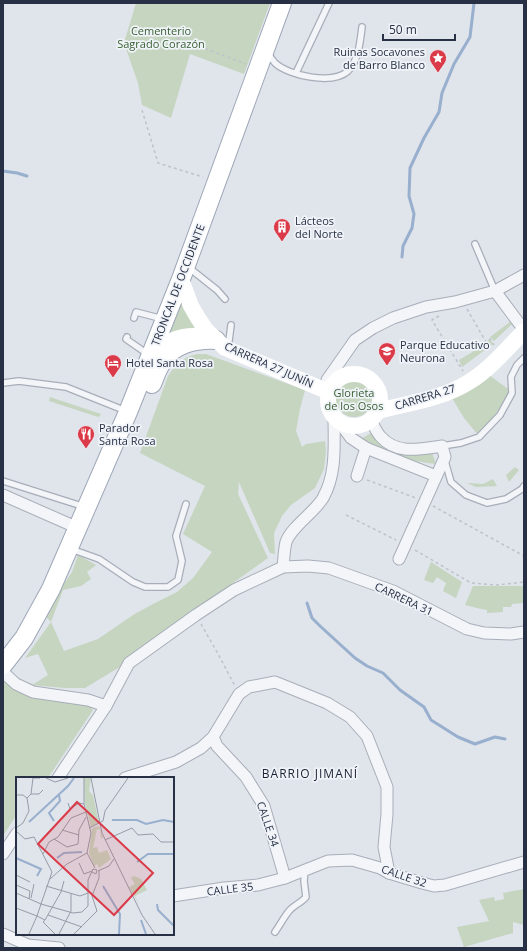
<svg xmlns="http://www.w3.org/2000/svg" width="527" height="951" font-family="'Open Sans',sans-serif">
<style>
.green{fill:#c5d5c0}
.lines{fill:none;stroke-linecap:round;stroke-linejoin:round}
.stream{stroke:#98afce;stroke-width:3}
.lane-casing{stroke:#a8aeb9;stroke-width:8}
.street-casing{stroke:#a8aeb9;stroke-width:13}
.primary-casing{stroke:#9ea7b7;stroke-width:20}
.path{stroke:#bec2c9;stroke-width:1.5;stroke-dasharray:3 3;stroke-linecap:butt}
.lane{stroke:#f3f5f8;stroke-width:5.5}
.street{stroke:#f3f5f8;stroke-width:11}
.secondary{stroke:#fff;stroke-width:16}
.primary{stroke:#fff;stroke-width:18}
.labels{text-anchor:middle;stroke-width:3.5;stroke-linejoin:round;paint-order:stroke}
.park-label{font-size:11px;fill:#396133;stroke:#f0f3f8}
.poi-label{font-size:11px;fill:#273044;stroke:#f0f3f8;text-anchor:start}
.street-label{font-size:11px;fill:#273044;stroke:#f0f3f8}
.neighbourhood-label{font-size:12px;letter-spacing:1px;fill:#192134;stroke:#f0f3f8}
.inset-river{fill:none;stroke:#98afce;stroke-width:2}
.inset-road{fill:none;stroke:#969ca8;stroke-width:1}
.view{fill:#db3a49;fill-opacity:0.15;stroke:#db3a49;stroke-width:2}
.inset-edge{fill:none;stroke:#273044;stroke-width:2}
</style>
<rect width="100%" height="100%" fill="#e0e4eb"/>
<!-- green -->
<g class="green">
<polygon points="136,3 270,3 244,74 190,54 171,118 142,105 138,83 124,43"/>
<polygon points="181,304 196,327 169,335"/>
<polygon points="510,322 512,324 494,341 490,337"/>
<polygon points="490,339 493,344 462,367 459,360 474,351"/>
<path d="M 197,354 L 206,354 L 305,390 L 300,409 L 296,431 L 302,447 L 306,444 L 325,441 L 326,451 L 324,469 L 315,488 L 291,505 L 282,516 L 274,533 L 275,554 L 270,553 L 239,482 L 238,494 L 268,558 L 183,619 L 128,662 L 85,688 L 65,688 L 32,685 L 48,675 L 38,654 L 25,658 L 51,622 L 43,614 L 72,572 L 78,555 L 96,565 L 87,572 L 91,579 L 81,586 L 63,590 L 51,622 L 64,651 L 98,639 L 133,615 L 153,604 L 177,592 L 193,578 L 212,552 L 183,534 L 205,486 L 140,453 L 168,376 C 177,363 182,358 197,354 Z"/>
<polygon points="489,375 511,391 490,422 478,435 464,418 452,398"/>
<circle cx="354" cy="399" r="18"/>
<polygon points="50,397 101,414 99,417 95,416 49,401"/>
<path d="M 371,433 L 379,444 L 384,448 L 398,453 L 409,455 L 431,450 L 436,464 C 410,461 382,454 361,439 Z"/>
<polygon points="515,467 519,470 509,482 506,475"/>
<polygon points="493,479 497,486 476,487 467,483 483,484"/>
<polygon points="431,562 462,582 456,598 443,591 446,583 437,577 433,583 424,580"/>
<polygon points="473,586 524,586 524,603 512,604 511,607 503,607 503,612 487,613 487,610 481,609 465,605"/>
<polygon points="3,679 15,684 88,703 93,710 48,778 17,778 17,814 3,836"/>
<polygon points="524,889 524,925 513,922 513,933 464,947 457,927 489,921 479,900 494,897 495,901 504,899 503,893"/>
</g>
<g class="lines">
<!-- stream -->
<g class="stream">
<polyline points="3,171 17,173 27,176"/>
<polyline points="402,257 403,246 412,228 414,214 409,196 410,168 424,138 439,112 442,93 454,64 470,37 474,3"/>
<polyline points="307,603 312,618 320,626 355,658 367,666 383,673 400,690 424,707 431,720 458,737 475,744 495,737 505,739"/>
</g>
<!-- lane casing -->
<g class="lane-casing">
<g id="lane">
<path d="M 268,53 C 270,56 272,60 275,63 C 289,76 333,85 348,71 C 359,60 360,42 362,27"/>
<polyline points="296,73 329,3"/>
<polyline points="475,244 495,291"/>
<polyline points="188,267 217,290 225,299"/>
<polyline points="134,318 136,312 163,319"/>
<polyline points="127,337 126,339 149,355"/>
<polyline points="229,341 231,325"/>
<polyline points="3,383 19,381 66,387 126,411"/>
<polyline points="442,446 461,443 479,437 500,415 512,393 511,377 517,365 524,358"/>
<polyline points="445,461 451,482 466,495 487,503 506,499 522,489 524,486"/>
<polyline points="3,481 85,507"/>
<polyline points="71,549 99,559 133,582 145,587 168,587 178,580 182,561 176,536 186,504"/>
<path d="M 275,932 C 280,925 284,917 289,911 C 294,905 301,903 306,897 L 304,881 L 305,870"/>
</g>
</g>
<!-- street casing -->
<g class="street-casing">
<g id="street">
<polyline points="495,291 524,330"/>
<polyline points="327,380 355,340 373,328 393,318 426,307 455,302 495,291 524,275"/>
<path d="M 371,421 C 374,426 377,433 381,437 C 397,455 421,449 442,446 L 445,457 L 399,559"/>
<polyline points="339,422 351,438 366,448 436,476"/>
<polyline points="357,476 366,448"/>
<polyline points="3,495 78,528"/>
<path d="M 283,567 C 284,559 284,550 286,542 C 292,526 314,513 323,498 C 337,473 334,444 334,417"/>
<polyline points="3,672 16,684 33,692 88,700 106,706"/>
<polyline points="213,737 217,746 246,777 264,806 285,878"/>
<polyline points="58,778 106,706 129,663 196,615 234,590 283,567 308,566 329,568 393,591 467,629 484,633 511,634 524,632"/>
<polyline points="125,778 176,762 201,748 213,737 239,694 249,687 275,682 327,703 350,717 367,736 387,787 387,814 384,847 389,873"/>
<polyline points="3,854 17,833"/>
<polyline points="173,896 224,888 258,885 285,878 328,861 352,860 380,868 389,873 422,883 434,886 445,885 524,862"/>
<polyline points="3,934 28,945 59,948"/>
</g>
</g>
<!-- primary casing -->
<g class="primary-casing">
<g id="primary">
<path d="M 152,384 C 155,377 157,370 161,364 C 171,344 196,339 216,340"/>
<polyline points="3,665 24,638 51,589 128,412 181,279 282,3"/>
</g>
</g>
<!-- path -->
<g class="path">
<polyline points="177,38 246,64"/>
<polyline points="142,110 158,163 203,177"/>
<polyline points="467,309 486,342 490,339 494,345"/>
<polyline points="439,316 432,320 463,371"/>
<polyline points="367,480 416,498"/>
<polyline points="433,506 524,556"/>
<polyline points="346,515 396,540"/>
<polyline points="415,550 471,583 497,585 524,582"/>
<polyline points="201,624 217,652 235,686"/>
</g>
<!-- lane -->
<use href="#lane" class="lane"/>
<!-- street -->
<use href="#street" class="street"/>
<!-- secondary -->
<g class="secondary">
<polyline points="181,279 191,306 198,318 206,330 225,348 329,392"/>
<path d="M 152,352 C 165,343 177,336 194,336"/>
<circle cx="354" cy="400" r="26"/>
<path d="M 378,411 C 409,403 442,399 469,382 C 490,369 507,349 524,331"/>
</g>
<!-- primary -->
<use href="#primary" class="primary"/>
</g>
<!-- icons -->
<defs>
<g id="sight-pin" transform="scale(0.9)"><path d="M0 17L-7.5 6A9.5 9.5 0 1 1 7.5 6Z" fill="#db3a49" stroke="#f0f3f8"/><path d="M0-6L1.8-2.2L6-1.7L2.9 1.2L3.7 5.4L0 3.3L-3.7 5.4L-2.9 1.2L-6-1.7L-1.8-2.2Z" fill="#fff"/></g>
<g id="building-pin" transform="scale(0.9)"><path d="M0 17L-7.5 6A9.5 9.5 0 1 1 7.5 6Z" fill="#db3a49" stroke="#f0f3f8"/><path d="M-4-6H4V6H1V3H-1V6H-4ZM-2.5-4.3h1.7v1.8h-1.7ZM.8-4.3h1.7v1.8H.8ZM-2.5-1h1.7V.8h-1.7ZM.8-1h1.7V.8H.8Z" fill="#fff"/></g>
<g id="school-pin" transform="scale(0.9)"><path d="M0 17L-7.5 6A9.5 9.5 0 1 1 7.5 6Z" fill="#db3a49" stroke="#f0f3f8"/><path d="M0-5L7-2L0 1L-7-2ZM-4 1L0 2.5L4 1V4Q0 6-4 4Z" fill="#fff"/></g>
<g id="hotel-pin" transform="scale(0.9)"><path d="M0 17L-7.5 6A9.5 9.5 0 1 1 7.5 6Z" fill="#db3a49" stroke="#f0f3f8"/><path d="M-6-4.5h1.5V1H6V5H4.5V3h-9V5H-6ZM-4 0a1.8 1.8 0 1 1 3.6 0ZM.5 0V-2.5h3Q6-2.5 6 0Z" fill="#fff"/></g>
<g id="restaurant-pin" transform="scale(0.9)"><path d="M0 17L-7.5 6A9.5 9.5 0 1 1 7.5 6Z" fill="#db3a49" stroke="#f0f3f8"/><path d="M-5-6h1v4h1v-4h1v4h1v-4h1v5L-1.5 .5V6h-2V.5L-5-1ZM5-6V6H3V1.5H1.5Q1.5-4 5-6Z" fill="#fff"/></g>
</defs>
<g fill-rule="evenodd">
<use href="#sight-pin" x="438" y="58"/>
<use href="#building-pin" x="282" y="227"/>
<use href="#school-pin" x="387" y="351"/>
<use href="#hotel-pin" x="113" y="363"/>
<use href="#restaurant-pin" x="86" y="434"/>
</g>
<g class="labels">
<!-- park labels -->
<g class="park-label">
<text x="161" y="35">Cementerio<tspan x="161" dy="13">Sagrado Corazón</tspan></text>
<text x="354" y="397">Glorieta<tspan x="354" dy="13">de los Osos</tspan></text>
</g>
<!-- poi labels -->
<g class="poi-label">
<text x="425" y="56" text-anchor="end">Ruinas Socavones<tspan x="425" dy="13">de Barro Blanco</tspan></text>
<text x="295" y="225">Lácteos<tspan x="295" dy="13">del Norte</tspan></text>
<text x="400" y="349">Parque Educativo<tspan x="400" dy="13">Neurona</tspan></text>
<text x="126" y="367">Hotel Santa Rosa</text>
<text x="99" y="432">Parador<tspan x="99" dy="13">Santa Rosa</tspan></text>
</g>
<!-- street labels -->
<g class="street-label">
<text transform="translate(178 285) rotate(-69)" y="4">TRONCAL DE OCCIDENTE</text>
<text transform="translate(269 365) rotate(24)" y="4">CARRERA 27 JUNÍN</text>
<text transform="translate(425 397) rotate(-17)" y="4">CARRERA 27</text>
<text transform="translate(404 599) rotate(25)" y="4">CARRERA 31</text>
<text transform="translate(268 824) rotate(71)" y="4">CALLE 34</text>
<text transform="translate(404 876) rotate(19)" y="4">CALLE 32</text>
<text transform="translate(230 889) rotate(-7)" y="4">CALLE 35</text>
</g>
<!-- neighbourhood labels -->
<g class="neighbourhood-label">
<text x="310" y="778">BARRIO JIMANÍ</text>
</g>
</g>
<!-- overview -->
<g transform="translate(16 777)">
<rect width="158" height="158" fill="#e0e4eb"/>
<path d="M 68,1 L 75,1 L 73,14 L 77,18 L 83,46 L 75,50 L 69,27 ZM 83,49 L 87,61 L 85,61 L 84,53 L 81,52 L 77,71 L 81,70 L 83,76 L 91,73 L 95,82 L 83,91 L 81,87 L 78,89 L 73,76 L 76,51 ZM 118,99 L 125,102 L 131,113 L 119,119 L 124,129 L 113,110 L 119,107 L 115,101 Z" fill="#c5d5c0"/>
<path class="inset-river" d="M 96,43 L 121,43 L 130,47 L 147,43 L 158,45M 38,44 L 33,36 L 44,24 L 43,18M 13,45 L 52,9 L 58,1M 0,81 L 25,92 L 21,99M 41,81 L 48,76 L 66,75M 121,85 L 132,77 L 158,77M 87,109 L 104,137 L 103,157M 141,127 L 142,133 L 158,149M 125,143 L 130,157"/>
<path class="inset-road" d="M 30,1 L 39,5 L 52,1M 68,1 L 68,27 L 75,56 L 71,76M 75,1 L 86,56 L 126,138 L 139,157M 15,17 L 23,17 L 27,13M 0,18 L 7,18 L 11,21 L 13,34 L 7,46 L 0,51M 11,21 L 15,17 L 17,1 L 24,1M 52,26 L 54,32 L 63,26 L 68,27M 73,51 L 87,44 L 89,34 L 112,1M 46,53 L 63,58M 0,54 L 9,62 L 18,60 L 36,95 L 25,127 L 0,116M 38,62 L 51,70 L 62,67 L 63,53 L 70,40M 89,63 L 116,51 L 122,58 L 137,57 L 145,65 L 158,65M 71,76 L 79,91M 27,77 L 33,65 L 42,60 L 55,41 L 70,35M 63,86 L 68,97 L 76,94M 82,94 L 93,89 L 98,82M 0,98 L 14,105M 34,102 L 51,87 L 71,76M 0,108 L 14,114 L 13,122M 30,109 L 64,119 L 72,116M 15,121 L 18,107M 0,131 L 21,139 L 13,157M 32,138 L 66,150M 29,143 L 45,115 L 48,104M 39,157 L 27,145 L 29,143 L 21,139 L 25,127 L 57,136 L 66,135 L 72,129 L 72,103 L 77,92 L 81,93 L 80,97 L 76,95M 43,157 L 55,134 L 55,117M 58,157 L 81,134 L 76,119 L 83,101 L 83,93"/>
<path class="view" d="M 61,25 L 137,96 L 98,138 L 22,67 Z"/>
<rect width="158" height="158" class="inset-edge"/>
</g>
<!-- border -->
<rect width="527" height="951" fill="none" stroke="#273044" stroke-width="8"/>
<!-- scale -->
<path d="M383 34v6h72v-6" fill="none" stroke="#273044" stroke-width="2"/>
<text x="389" y="34" font-size="12" fill="#273044" stroke="#f0f3f8" stroke-width="3" paint-order="stroke">50 m</text>
</svg>
